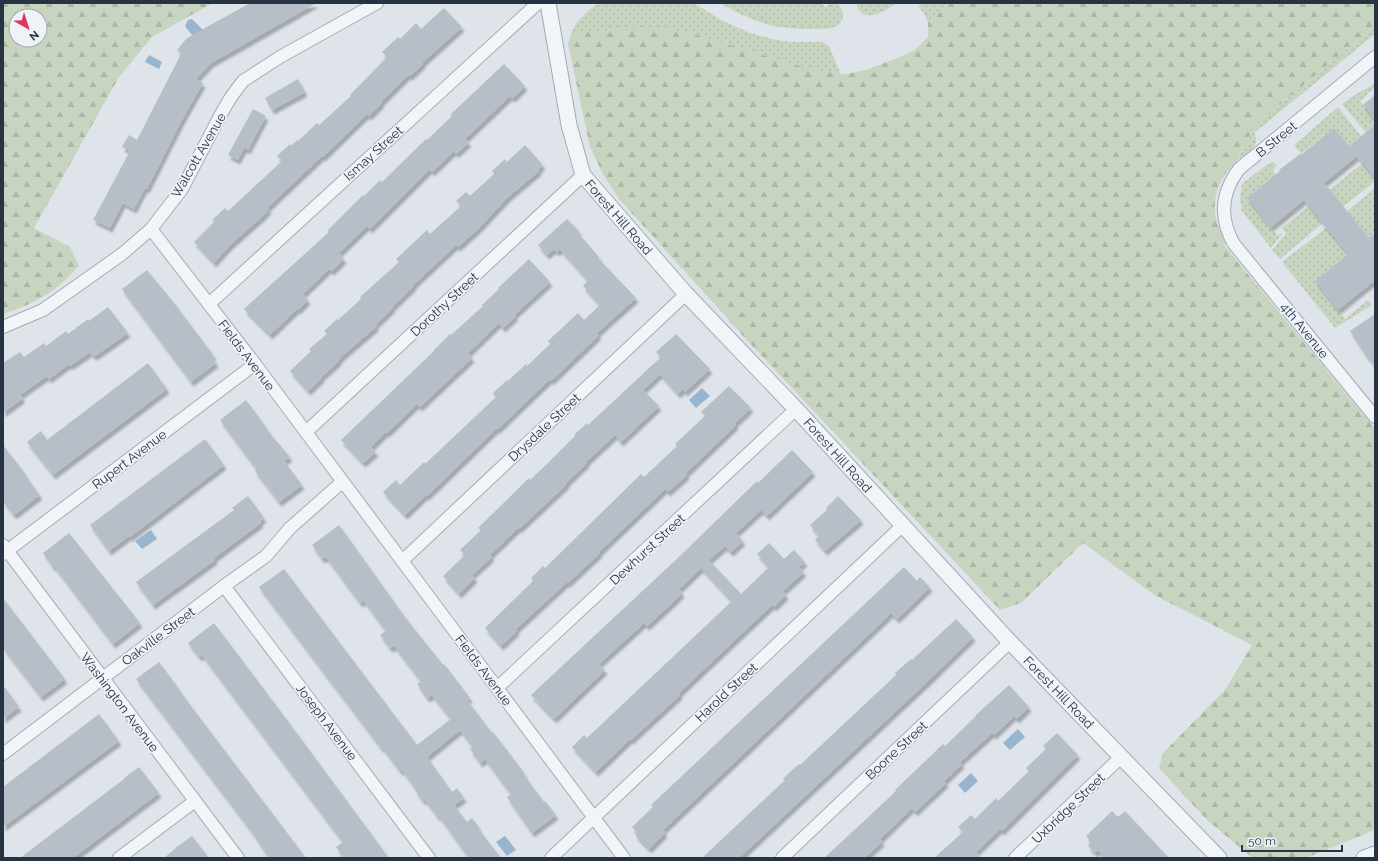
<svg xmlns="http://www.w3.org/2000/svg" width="1378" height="861" font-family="Raleway,sans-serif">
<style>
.grass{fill:url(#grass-dots)}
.forest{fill:url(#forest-firs);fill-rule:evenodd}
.water{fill:#97b5ce}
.building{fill:#b6bec8;filter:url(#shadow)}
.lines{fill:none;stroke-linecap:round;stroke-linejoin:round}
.minor-casing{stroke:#a4abb5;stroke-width:14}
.tertiary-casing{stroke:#a4abb5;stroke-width:17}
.minor{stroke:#f2f5f8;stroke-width:12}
.tertiary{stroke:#f2f5f8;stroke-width:15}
.labels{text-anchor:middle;stroke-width:3.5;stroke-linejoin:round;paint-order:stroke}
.street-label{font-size:13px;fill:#263343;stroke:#eff3f7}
</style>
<defs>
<pattern id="grass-dots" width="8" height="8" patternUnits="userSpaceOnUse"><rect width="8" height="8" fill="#c7d5c0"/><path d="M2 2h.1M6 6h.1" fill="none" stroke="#abb7a6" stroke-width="1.8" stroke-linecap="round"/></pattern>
<pattern id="forest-firs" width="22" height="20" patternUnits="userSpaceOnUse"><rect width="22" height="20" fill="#c7d5c0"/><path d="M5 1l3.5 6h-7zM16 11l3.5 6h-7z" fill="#abb7a6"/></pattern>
<filter id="shadow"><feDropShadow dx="2.5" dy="4.5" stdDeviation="1" flood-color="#0004"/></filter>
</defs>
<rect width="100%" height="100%" fill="#dfe4ea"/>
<!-- grass -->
<g class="grass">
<path d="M 598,3 L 694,3 L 721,20 L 750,33 L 772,39 L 790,42 L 822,42 L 829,46 L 841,75 L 803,67 L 683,31 L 640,26 L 571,34 C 576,20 587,12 598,3 Z"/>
<path d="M 720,3 L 821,3 L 825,7 L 831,3 L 836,3 C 840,6 843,10 843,16 C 842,29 826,29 816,29 C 807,29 797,29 788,28 C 764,26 740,15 720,3 Z"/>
<path d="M 856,3 L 867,3 L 869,5 L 872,3 L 898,3 C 885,10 862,27 856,3 Z"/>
<polygon points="922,3 950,3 928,23 924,13 918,6"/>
<path d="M 1375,26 L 1375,34 L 1254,133 C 1262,146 1247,153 1238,160 L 1240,153 L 1249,144 L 1250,129 Z"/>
<polygon points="1372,85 1374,85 1374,88 1360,101 1375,120 1375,125 1366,133 1342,104 1353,96"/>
<polygon points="1338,107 1361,136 1349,146 1334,128 1301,154 1294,145"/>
<polygon points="1273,162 1277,166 1273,170 1276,175 1247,198 1278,236 1281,233 1282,234 1271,248 1242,211 1240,199 1242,184 1269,163"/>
<polygon points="1363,163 1374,176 1373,183 1343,207 1329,190"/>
<polygon points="1375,188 1375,233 1369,238 1347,211"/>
<polygon points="1309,206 1323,223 1280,259 1272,250 1286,233 1282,228"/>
<polygon points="1326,228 1348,254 1315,281 1345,319 1368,300 1372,305 1335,328 1282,262"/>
</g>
<!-- forest -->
<g class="forest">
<path d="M 3,3 L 213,3 L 152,37 L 119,77 L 34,228 L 70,247 L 79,266 C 69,276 58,288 46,295 C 33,303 18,309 3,314 ZM 16,16 L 40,16 L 40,40 L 16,40 Z"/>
<path d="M 950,3 L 1375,3 L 1375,26 L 1250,129 C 1248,134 1252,139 1249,144 C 1247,147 1243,149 1240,152 C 1238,155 1239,158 1237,161 C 1233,167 1227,171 1223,177 C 1211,198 1212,223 1227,242 L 1224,245 L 1375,429 L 1375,830 L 1306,858 L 1253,858 L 1208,821 L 1159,768 L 1163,753 L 1225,690 L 1252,645 L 1156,596 L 1083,543 L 1021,603 L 1000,610 L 746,339 L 619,199 L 604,176 L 590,147 L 568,44 L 571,34 L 640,26 L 683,31 L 803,67 L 841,75 L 866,70 L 895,59 L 915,50 L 928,37 L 928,23 Z"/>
</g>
<!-- water -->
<g class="water">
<polygon points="192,19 203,30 193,36 187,29 185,26 188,20"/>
<polygon points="149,55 162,62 159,69 145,62"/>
<polygon points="702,388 710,396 696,408 689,400"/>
<polygon points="151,530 157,539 142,549 135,541"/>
<polygon points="1018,729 1025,737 1010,750 1003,743"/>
<polygon points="971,773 978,781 965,793 958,785"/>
<polygon points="505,836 516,850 507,856 496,842"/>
</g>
<!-- building -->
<g class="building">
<polygon points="250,3 316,3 211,63 196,79 203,83 182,120 147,189 145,188 134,209 123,203 110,228 93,220 130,151 122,147 129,135 137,140 181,54 177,50 187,38"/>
<polygon points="444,8 462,27 422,63 423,64 410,76 408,75 381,102 382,103 369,116 367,114 323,157 322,156 267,208 269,209 264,215 230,245 214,263 194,242 214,222 212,220 225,208 228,211 282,161 277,156 290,144 291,146 297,140 298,141 317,123 319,125 351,96 350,95 387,57 382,52 398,37 400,39 416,23 421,29"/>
<polygon points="504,64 525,86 513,98 510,96 465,139 469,142 456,154 454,151 432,172 430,169 370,229 367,226 339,253 344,259 332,271 329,269 303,294 308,300 298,310 297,309 270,335 244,309 329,232 327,231 363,195 364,196 380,180 382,182 426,139 427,140 452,116 450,115"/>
<polygon points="298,79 305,92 272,110 265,98"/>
<polygon points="1375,95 1375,120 1363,105"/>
<polygon points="253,109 266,116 248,150 244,148 238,160 228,155"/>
<polygon points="1375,125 1375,178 1357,156 1324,183 1369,238 1375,233 1375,280 1338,310 1315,281 1348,254 1304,200 1271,227 1247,198 1280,171 1279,170 1300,154 1301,155 1334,128 1349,146"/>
<polygon points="525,145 543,165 538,170 539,171 507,198 479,228 458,247 456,245 413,285 414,286 392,307 393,308 375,325 377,326 341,357 337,363 321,377 322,378 308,391 290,371 311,351 309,349 327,334 324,331 337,319 338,320 361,299 360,297 399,262 396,259 427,230 430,234 461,206 456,201 466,192 470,196 494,174 492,171 505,159 507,162"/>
<polygon points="567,219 580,232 578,233 599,257 598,258 636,298 597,333 599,335 551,381 550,379 498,429 497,428 427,496 426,495 405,515 383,492 396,480 400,485 424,462 425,464 496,397 493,394 494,392 507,380 508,381 526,364 527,366 550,344 548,341 578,313 584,320 600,305 583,286 588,280 560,249 557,252 554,249 547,255 538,245"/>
<polygon points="529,259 550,282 514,315 516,316 503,328 499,323 468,353 472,358 420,407 417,404 387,433 386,432 371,447 376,452 363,463 341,440 434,351 434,350 450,334 451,335 483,306 482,305 499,289 498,288"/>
<polygon points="147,270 174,303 214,356 212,357 216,363 191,382 122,289"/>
<polygon points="108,307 128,333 95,356 94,355 93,356 90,352 70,366 69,364 49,379 47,376 20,395 23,398 3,413 3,363 20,352 24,357 44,343 46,346 66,331 68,334 88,319 89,321"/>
<polygon points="1375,314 1375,365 1368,357 1367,357 1350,331"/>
<polygon points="676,334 710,369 685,392 683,389 678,394 660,374 643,390 659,406 621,442 615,435 586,462 587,463 566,483 567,484 519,529 518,528 490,555 492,557 472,575 475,578 459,594 443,576 465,555 460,550 481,530 478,528 529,478 530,480 549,462 575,436 574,435 587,423 588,425 661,357 656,352"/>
<polygon points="148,363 167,389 53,475 27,442 41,431 47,440"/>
<polygon points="729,386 751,408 735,423 736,425 686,473 687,475 668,492 665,489 599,552 600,553 568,583 567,582 516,629 517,631 501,646 485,628 533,581 531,578 543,566 545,568 641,474 644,477 677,446 675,444 705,416 701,412"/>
<polygon points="246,400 268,430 267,430 290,457 284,461 302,485 279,502 255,471 257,469 252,463 220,420"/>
<polygon points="205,439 224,465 130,537 129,536 109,551 90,525"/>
<polygon points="3,445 27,476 26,477 40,495 14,515 3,501"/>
<polygon points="792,450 813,472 767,516 761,510 736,533 743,541 731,552 725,546 709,560 741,594 769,567 757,554 769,543 784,559 794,550 805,562 799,567 804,572 783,591 786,595 774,607 772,605 737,638 679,693 680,695 631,740 630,739 596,772 572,747 584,735 587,738 732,601 701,568 679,589 682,593 670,605 647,626 644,623 599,664 605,670 554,719 531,695 681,555 757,481 758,483"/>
<polygon points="248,496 264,518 260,521 261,523 214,558 215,560 153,605 136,582 234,510 232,508"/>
<polygon points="838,496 861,520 825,551 815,540 819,536 810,525 827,510 826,508"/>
<polygon points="339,525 405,617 443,665 444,664 470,698 467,700 492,733 493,732 525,774 524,775 544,802 545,801 556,815 532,833 507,797 511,794 485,759 480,763 470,749 473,747 460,730 427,757 452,792 457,788 464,798 454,805 467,822 472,818 479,827 478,828 501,858 469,858 439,816 438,817 424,799 423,801 415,790 416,789 402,770 400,771 382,747 381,748 259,587 284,569 417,745 451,719 432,695 427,698 417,684 421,681 394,646 390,648 380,635 386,631 364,601 360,603 326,557 322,559 312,545"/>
<polygon points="69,533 140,623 113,644 54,566 53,567 43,553"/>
<polygon points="904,567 917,581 920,577 930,587 897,619 891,613 883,621 663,830 665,833 649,849 635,835 637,833 632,827 653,807 651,805"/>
<polygon points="3,598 65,679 41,697 3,648"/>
<polygon points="956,619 973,637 926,683 739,858 702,858 785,780 783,779 791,771 799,764 800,765 896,675 895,673 911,659 912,660"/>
<polygon points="214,623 290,724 389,858 344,858 336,847 343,842 202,655 199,657 188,643"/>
<polygon points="159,662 194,710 306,858 269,858 252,832 136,679"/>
<polygon points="3,685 19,707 3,719"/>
<polygon points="1009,685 1029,707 1017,719 1014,716 994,735 992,733 960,762 962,764 944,781 946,783 915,812 912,808 880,839 882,842 864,858 824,858 863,822 896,791 895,790 943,744 945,746 976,716 976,715 989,703"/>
<polygon points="99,714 119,741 3,827 3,787"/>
<polygon points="1057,733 1078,755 1002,831 1000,829 976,852 981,858 934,858 963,832 958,827 971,815 975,819 996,798 998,801 1029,771 1026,768 1046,749 1043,746"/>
<polygon points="139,767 159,793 139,808 73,858 20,858 124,779 124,778"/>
<polygon points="1112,811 1118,817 1125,811 1169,858 1106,858 1098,850 1095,853 1088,846 1091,842 1086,836"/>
<polygon points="192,836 209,858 164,858 178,846"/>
</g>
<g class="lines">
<!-- minor casing -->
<g class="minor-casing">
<g id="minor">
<path d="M 1375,57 L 1239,169 C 1221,193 1219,218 1234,244 L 1375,417"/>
<polyline points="151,229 255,364 624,858"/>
<polyline points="209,304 538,3"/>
<polyline points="3,327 43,310 122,254 151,229 182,189 221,114 231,97 243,81 280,57 377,3"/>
<polyline points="306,432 583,175"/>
<polyline points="3,545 238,858"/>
<polyline points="3,554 255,364"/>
<polyline points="402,561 686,294"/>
<polyline points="224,586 429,858"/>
<polyline points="497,688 796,409"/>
<polyline points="3,754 224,586 266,556 290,528 342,482"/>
<polyline points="119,858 195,801"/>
<polyline points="551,858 902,526"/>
<polyline points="782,858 1010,642"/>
<polyline points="1015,858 1121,757"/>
</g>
</g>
<!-- tertiary casing -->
<g class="tertiary-casing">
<g id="tertiary">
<polyline points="548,3 569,125 583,175 686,294 796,409 1010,642 1219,858"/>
<polyline points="1364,858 1375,854"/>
</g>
</g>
<!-- minor -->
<use href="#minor" class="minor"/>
<!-- tertiary -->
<use href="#tertiary" class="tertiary"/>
</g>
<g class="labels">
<!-- street labels -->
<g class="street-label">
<text transform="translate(1276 139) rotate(-39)" y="5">B Street</text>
<text transform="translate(373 153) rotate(-42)" y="5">Ismay Street</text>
<text transform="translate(198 155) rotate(-60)" y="5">Walcott Avenue</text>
<text transform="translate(619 217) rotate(49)" y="5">Forest Hill Road</text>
<text transform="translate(444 304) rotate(-43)" y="5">Dorothy Street</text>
<text transform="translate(1305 330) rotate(51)" y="5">4th Avenue</text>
<text transform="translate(247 355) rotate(53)" y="5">Fields Avenue</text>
<text transform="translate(544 427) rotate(-43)" y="5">Drysdale Street</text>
<text transform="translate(838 455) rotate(48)" y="5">Forest Hill Road</text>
<text transform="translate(129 459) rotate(-37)" y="5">Rupert Avenue</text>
<text transform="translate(647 549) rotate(-43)" y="5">Dewhurst Street</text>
<text transform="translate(158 636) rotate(-37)" y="5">Oakville Street</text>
<text transform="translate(484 670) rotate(53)" y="5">Fields Avenue</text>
<text transform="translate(726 692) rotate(-43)" y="5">Harold Street</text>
<text transform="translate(1059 692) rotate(46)" y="5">Forest Hill Road</text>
<text transform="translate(120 702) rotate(53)" y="5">Washington Avenue</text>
<text transform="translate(327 722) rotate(53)" y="5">Joseph Avenue</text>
<text transform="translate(896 750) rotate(-43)" y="5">Boone Street</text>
<text transform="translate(1068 808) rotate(-44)" y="5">Uxbridge Street</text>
</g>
</g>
<!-- border -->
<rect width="1378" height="861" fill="none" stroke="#263343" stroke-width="8"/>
<!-- north arrow -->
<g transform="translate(28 28) rotate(141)"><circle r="19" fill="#eff3f7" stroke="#9fa6af"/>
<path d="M0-3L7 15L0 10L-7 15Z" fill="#dc385d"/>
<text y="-6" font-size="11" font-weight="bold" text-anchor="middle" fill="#263343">N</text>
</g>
<!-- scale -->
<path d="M1242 845v6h100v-6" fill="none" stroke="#263343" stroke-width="2"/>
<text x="1248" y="845" font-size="12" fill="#263343" stroke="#eff3f7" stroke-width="3" paint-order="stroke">50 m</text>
</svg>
